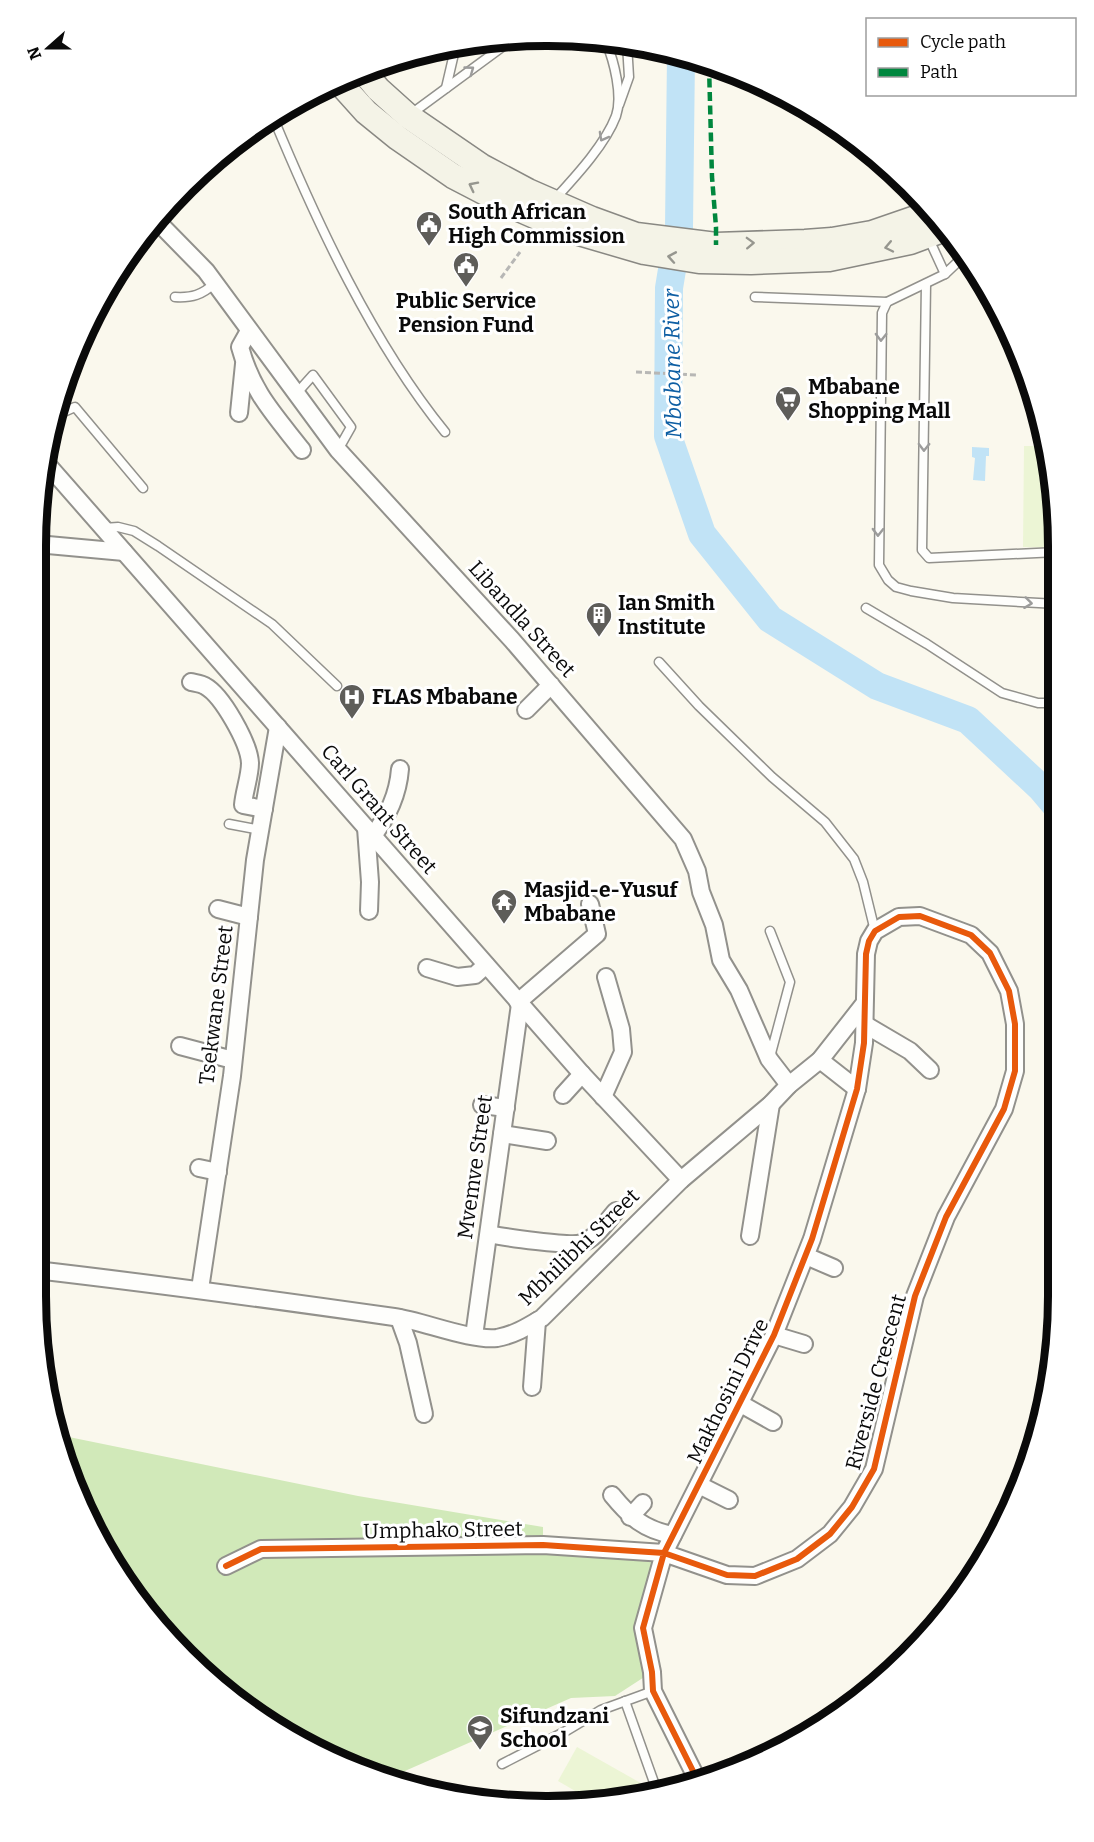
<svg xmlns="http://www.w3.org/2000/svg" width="1094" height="1842" font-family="Bitter,serif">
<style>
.forest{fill:#d1e9b9}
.pitch{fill:#ecf5d5}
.water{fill:#c1e3f6}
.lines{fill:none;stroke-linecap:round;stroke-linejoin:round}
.river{stroke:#c1e3f6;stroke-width:28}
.service-casing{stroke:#92918c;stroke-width:11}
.minor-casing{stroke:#92918c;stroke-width:20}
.secondary-casing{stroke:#898883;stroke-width:27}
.path{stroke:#b7b7b5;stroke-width:3;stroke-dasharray:6 3;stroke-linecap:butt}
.service{stroke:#fefefc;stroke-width:8}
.minor{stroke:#fefefc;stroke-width:16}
.secondary{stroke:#f4f3e7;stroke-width:24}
.quiet{stroke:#00873e;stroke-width:4.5;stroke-dasharray:9 4.5;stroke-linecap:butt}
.cycleway-casing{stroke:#fff;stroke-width:10}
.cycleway{stroke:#e8590c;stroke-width:6}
.oneway{stroke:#9c9c9b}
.oneway2{stroke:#96968f}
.labels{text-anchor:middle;stroke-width:6;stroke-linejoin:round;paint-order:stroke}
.poi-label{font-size:21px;font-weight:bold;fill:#0a0a0a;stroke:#fff;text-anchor:start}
.street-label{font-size:21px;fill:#0a0a0a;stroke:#fff}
.water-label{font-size:22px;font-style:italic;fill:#0d5ea3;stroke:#fff}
.rim{fill:none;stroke:#0a0a0a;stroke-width:8}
</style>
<rect width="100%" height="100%" fill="#faf8ed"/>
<!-- forest -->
<polygon class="forest" points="59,1435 358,1496 543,1527 543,1545 664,1553 643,1628 652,1672 615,1696 571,1698 389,1778 380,1777 236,1701 141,1606 63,1459"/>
<!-- pitch -->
<g class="pitch">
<polygon points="1024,446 1044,446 1057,513 1057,548 1023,547"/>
<polygon points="577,1747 646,1786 644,1790 589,1799 558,1781"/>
</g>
<!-- water -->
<polygon class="water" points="972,447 989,448 989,456 986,456 985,481 973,480 975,458 972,457"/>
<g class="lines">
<!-- river -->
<polyline class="river" points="681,56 679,227 669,288 668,436 702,534 770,619 877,686 968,720 1041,788 1057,807"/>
<!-- service casing -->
<g class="service-casing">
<g id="service">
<polyline points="446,88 456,45"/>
<polyline points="619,105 629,77 627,44"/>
<polyline points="411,114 513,39"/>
<path d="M 273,117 C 317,223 372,342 445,432"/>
<path d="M 555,199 C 575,177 605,145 616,116 C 623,96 614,61 606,42"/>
<polyline points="928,237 945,274"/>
<polyline points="964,256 945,274 887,302 882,313 879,565 888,580 896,587 911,591 953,598 1057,604"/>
<polyline points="926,284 922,550 929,558 1057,552"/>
<path d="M 175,297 C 192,298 202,295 215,283"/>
<polyline points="755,297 887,302"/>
<polyline points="296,394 313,375 351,427 338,450"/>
<polyline points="57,415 75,407 143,488"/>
<polyline points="104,528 118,527 134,531 158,546 272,624 337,686"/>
<polyline points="866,608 927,644 1002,693 1038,703 1057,703"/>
<polyline points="659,662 699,706 772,777 825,822 854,859 863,882 875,931"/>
<polyline points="229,824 261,830"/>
<polyline points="770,1057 790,982 770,931"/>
<polyline points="625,1701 656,1788"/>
<polyline points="502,1764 566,1731 601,1710 653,1691"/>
</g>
</g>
<!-- minor casing -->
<g class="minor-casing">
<g id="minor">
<polyline points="157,221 206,271 338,450 512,640 683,839 697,871 701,892 714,925 721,960 739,990 769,1059 789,1085"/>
<path d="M 249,331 L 240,347 C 252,392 274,414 302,450"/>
<polyline points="239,413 244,364"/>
<polyline points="47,464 582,1074 681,1180"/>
<polyline points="37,544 124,552"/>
<path d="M 191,682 C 195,683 202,684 205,686 C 222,695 249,743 250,763 C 250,776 244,792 243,805 L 264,809"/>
<polyline points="526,710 551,685"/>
<polyline points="366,828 370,882 369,911"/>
<path d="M 373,836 C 388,815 398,795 400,769"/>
<polyline points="218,909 249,917"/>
<polyline points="427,968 457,977 475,975 486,965"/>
<polyline points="518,1002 597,934 590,904"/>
<polyline points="864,1024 910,1051 930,1070"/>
<polyline points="180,1046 233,1060"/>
<polyline points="820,1060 857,1089"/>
<polyline points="563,1095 582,1074"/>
<polyline points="603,1097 623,1052 621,1029 606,977"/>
<polyline points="482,1105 506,1108"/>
<polyline points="502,1134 547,1141"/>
<polyline points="199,1168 218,1172"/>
<path d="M 489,1234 C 503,1237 571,1247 582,1243 C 596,1238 606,1222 616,1211"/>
<polyline points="750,1236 771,1104"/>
<polyline points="806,1256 834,1268"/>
<path d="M 36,1270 C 156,1284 275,1300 394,1317 C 423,1321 470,1341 497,1338 C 514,1335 527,1327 542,1318 L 681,1180 L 771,1104 L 789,1085 L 820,1060 L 864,1004"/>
<polyline points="200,1289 232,1076 255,860 278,727"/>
<polyline points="399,1318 408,1343 424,1414"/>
<polyline points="774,1335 804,1344"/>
<polyline points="474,1336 520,1004"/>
<polyline points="532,1387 537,1321"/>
<polyline points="741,1404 773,1422"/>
<polyline points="699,1485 729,1500"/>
<path d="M 612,1495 C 630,1517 644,1530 673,1535"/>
<polyline points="630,1517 643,1503"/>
<polyline points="226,1566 261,1549 543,1545 664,1553 727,1575 755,1576 797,1559 830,1534 852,1507 874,1469 915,1296 946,1217 1004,1109 1015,1071 1015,1024 1009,991 990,953 971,935 920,916 899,917 875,931 869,941 866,954 864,1043 857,1089 812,1239 774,1335 664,1553 643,1628 652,1672 653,1691 698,1781"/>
</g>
</g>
<!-- secondary casing -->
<g class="secondary-casing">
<g id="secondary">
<polyline points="363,71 378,89 408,116 481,166 528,191 592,219 636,235 716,245 805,242 832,240 872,233 933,212"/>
<polyline points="339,82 366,112 398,138 453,176 505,203 562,228 644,252 699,261 751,262 829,259 910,242 945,229"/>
</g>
</g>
<!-- path -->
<g class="path">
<polyline points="501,278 520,252"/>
<polyline points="636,372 696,375"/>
</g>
<!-- service -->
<use href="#service" class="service"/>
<!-- minor -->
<use href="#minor" class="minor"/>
<!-- secondary -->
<use href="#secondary" class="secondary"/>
<!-- quiet -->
<polyline class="quiet" points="709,65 712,177 716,227 716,245"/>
<!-- cycleway casing -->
<g class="cycleway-casing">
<polyline id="cycleway" points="226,1566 261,1549 543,1545 664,1553 727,1575 755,1576 797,1559 830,1534 852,1507 874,1469 915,1296 946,1217 1004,1109 1015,1071 1015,1024 1009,991 990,953 971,935 920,916 899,917 875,931 869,941 866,954 864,1043 857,1089 812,1239 774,1335 664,1553 643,1628 652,1672 653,1691 698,1781"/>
</g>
<!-- cycleway -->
<use href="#cycleway" class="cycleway"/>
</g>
<!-- one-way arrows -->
<defs><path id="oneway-chevron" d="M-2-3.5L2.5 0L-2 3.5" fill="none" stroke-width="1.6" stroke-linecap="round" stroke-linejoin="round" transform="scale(1.5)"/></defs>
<g class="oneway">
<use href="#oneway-chevron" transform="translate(470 70) rotate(-36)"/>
<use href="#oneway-chevron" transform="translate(603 137) rotate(119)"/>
<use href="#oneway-chevron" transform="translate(881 337) rotate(91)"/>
<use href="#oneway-chevron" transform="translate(924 447) rotate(91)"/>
<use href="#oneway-chevron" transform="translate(878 532) rotate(91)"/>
<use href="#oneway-chevron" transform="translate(1028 603) rotate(7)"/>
</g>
<g class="oneway2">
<use href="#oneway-chevron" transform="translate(473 186) rotate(-153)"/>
<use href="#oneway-chevron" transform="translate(750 243) rotate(-2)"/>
<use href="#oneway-chevron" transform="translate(889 247) rotate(168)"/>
<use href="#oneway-chevron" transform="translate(672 257) rotate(-170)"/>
</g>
<!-- icons -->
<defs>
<g id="civic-pin" transform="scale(1.35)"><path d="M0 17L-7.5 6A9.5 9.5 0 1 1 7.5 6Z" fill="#5e5d59" stroke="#fff"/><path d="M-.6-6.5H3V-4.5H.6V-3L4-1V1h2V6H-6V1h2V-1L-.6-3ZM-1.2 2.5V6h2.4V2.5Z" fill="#fff"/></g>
<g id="supermarket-pin" transform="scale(1.35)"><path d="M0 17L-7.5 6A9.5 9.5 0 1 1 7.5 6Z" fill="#5e5d59" stroke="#fff"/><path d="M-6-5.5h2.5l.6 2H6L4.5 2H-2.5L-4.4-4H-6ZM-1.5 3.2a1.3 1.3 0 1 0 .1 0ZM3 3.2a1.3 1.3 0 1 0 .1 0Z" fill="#fff"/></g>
<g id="building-pin" transform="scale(1.35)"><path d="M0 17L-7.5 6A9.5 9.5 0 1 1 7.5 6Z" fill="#5e5d59" stroke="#fff"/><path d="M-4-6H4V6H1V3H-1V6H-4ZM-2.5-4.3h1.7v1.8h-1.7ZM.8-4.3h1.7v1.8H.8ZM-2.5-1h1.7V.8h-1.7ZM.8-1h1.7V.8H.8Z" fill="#fff"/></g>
<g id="hospital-pin" transform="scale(1.35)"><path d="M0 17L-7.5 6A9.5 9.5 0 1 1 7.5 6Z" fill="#5e5d59" stroke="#fff"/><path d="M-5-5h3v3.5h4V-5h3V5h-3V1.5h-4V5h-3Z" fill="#fff"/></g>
<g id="temple-pin" transform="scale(1.35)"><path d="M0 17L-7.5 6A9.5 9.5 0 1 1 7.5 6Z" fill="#5e5d59" stroke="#fff"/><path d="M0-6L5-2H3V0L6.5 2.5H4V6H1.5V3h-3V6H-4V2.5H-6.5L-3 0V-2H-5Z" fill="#fff"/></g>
<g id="school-pin" transform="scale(1.35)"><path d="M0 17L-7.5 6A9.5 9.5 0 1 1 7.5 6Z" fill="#5e5d59" stroke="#fff"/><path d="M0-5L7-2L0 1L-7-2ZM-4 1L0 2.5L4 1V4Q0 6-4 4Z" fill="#fff"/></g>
</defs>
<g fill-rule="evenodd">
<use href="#civic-pin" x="429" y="224"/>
<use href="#civic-pin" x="466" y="265"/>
<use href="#supermarket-pin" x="788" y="399"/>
<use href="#building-pin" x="599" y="615"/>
<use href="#hospital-pin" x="352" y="697"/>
<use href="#temple-pin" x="504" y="902"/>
<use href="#school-pin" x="480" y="1728"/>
</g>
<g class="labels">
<!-- poi labels -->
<g class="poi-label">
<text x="448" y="219">South African<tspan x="448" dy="24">High Commission</tspan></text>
<text x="466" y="308" text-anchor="middle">Public Service<tspan x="466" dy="24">Pension Fund</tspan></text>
<text x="808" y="394">Mbabane<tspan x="808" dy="24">Shopping Mall</tspan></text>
<text x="618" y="610">Ian Smith<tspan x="618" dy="24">Institute</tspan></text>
<text x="372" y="704">FLAS Mbabane</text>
<text x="524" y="897">Masjid-e-Yusuf<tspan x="524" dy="24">Mbabane</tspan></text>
<text x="500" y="1723">Sifundzani<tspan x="500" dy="24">School</tspan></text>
</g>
<!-- street labels -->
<g class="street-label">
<text transform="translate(522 619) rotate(48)" y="7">Libandla Street</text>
<text transform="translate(379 809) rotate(49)" y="7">Carl Grant Street</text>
<text transform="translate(216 1005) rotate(-83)" y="7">Tsekwane Street</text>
<text transform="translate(475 1167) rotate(-82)" y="7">Mvemve Street</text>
<text transform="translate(579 1247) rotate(-44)" y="7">Mbhilibhi Street</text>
<text transform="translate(876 1382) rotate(-75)" y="7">Riverside Crescent</text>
<text transform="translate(728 1391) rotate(-64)" y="7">Makhosini Drive</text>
<text transform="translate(443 1530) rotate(-1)" y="7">Umphako Street</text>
</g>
<!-- water labels -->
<g class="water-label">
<text transform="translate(672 364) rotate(-91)" y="8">Mbabane River</text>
</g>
</g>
<!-- crop -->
<path d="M0 0H1094V1842H0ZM546 46H548A500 500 0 0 1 1048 546V1296A500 500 0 0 1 548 1796H546A500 500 0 0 1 46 1296V546A500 500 0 0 1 546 46Z" fill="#fff" fill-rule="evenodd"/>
<path class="rim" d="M546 46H548A500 500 0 0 1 1048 546V1296A500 500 0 0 1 548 1796H546A500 500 0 0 1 46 1296V546A500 500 0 0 1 546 46Z"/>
<!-- legend -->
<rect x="866" y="18" width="210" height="78" fill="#ffffff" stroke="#9d9d9d" stroke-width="1.5"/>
<rect x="878" y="38" width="30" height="9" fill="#e8590c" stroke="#9d9d9d" stroke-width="1.5"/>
<text x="920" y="48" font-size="18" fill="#0a0a0a">Cycle path</text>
<rect x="878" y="68" width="30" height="9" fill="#00873e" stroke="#9d9d9d" stroke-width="1.5"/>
<text x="920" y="78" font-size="18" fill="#0a0a0a">Path</text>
<!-- north arrow -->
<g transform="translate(48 48) rotate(249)" stroke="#ffffff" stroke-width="4.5" paint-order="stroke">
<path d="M0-4.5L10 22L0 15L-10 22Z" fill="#0a0a0a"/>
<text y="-9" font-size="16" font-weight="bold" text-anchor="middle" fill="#0a0a0a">N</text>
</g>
</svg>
